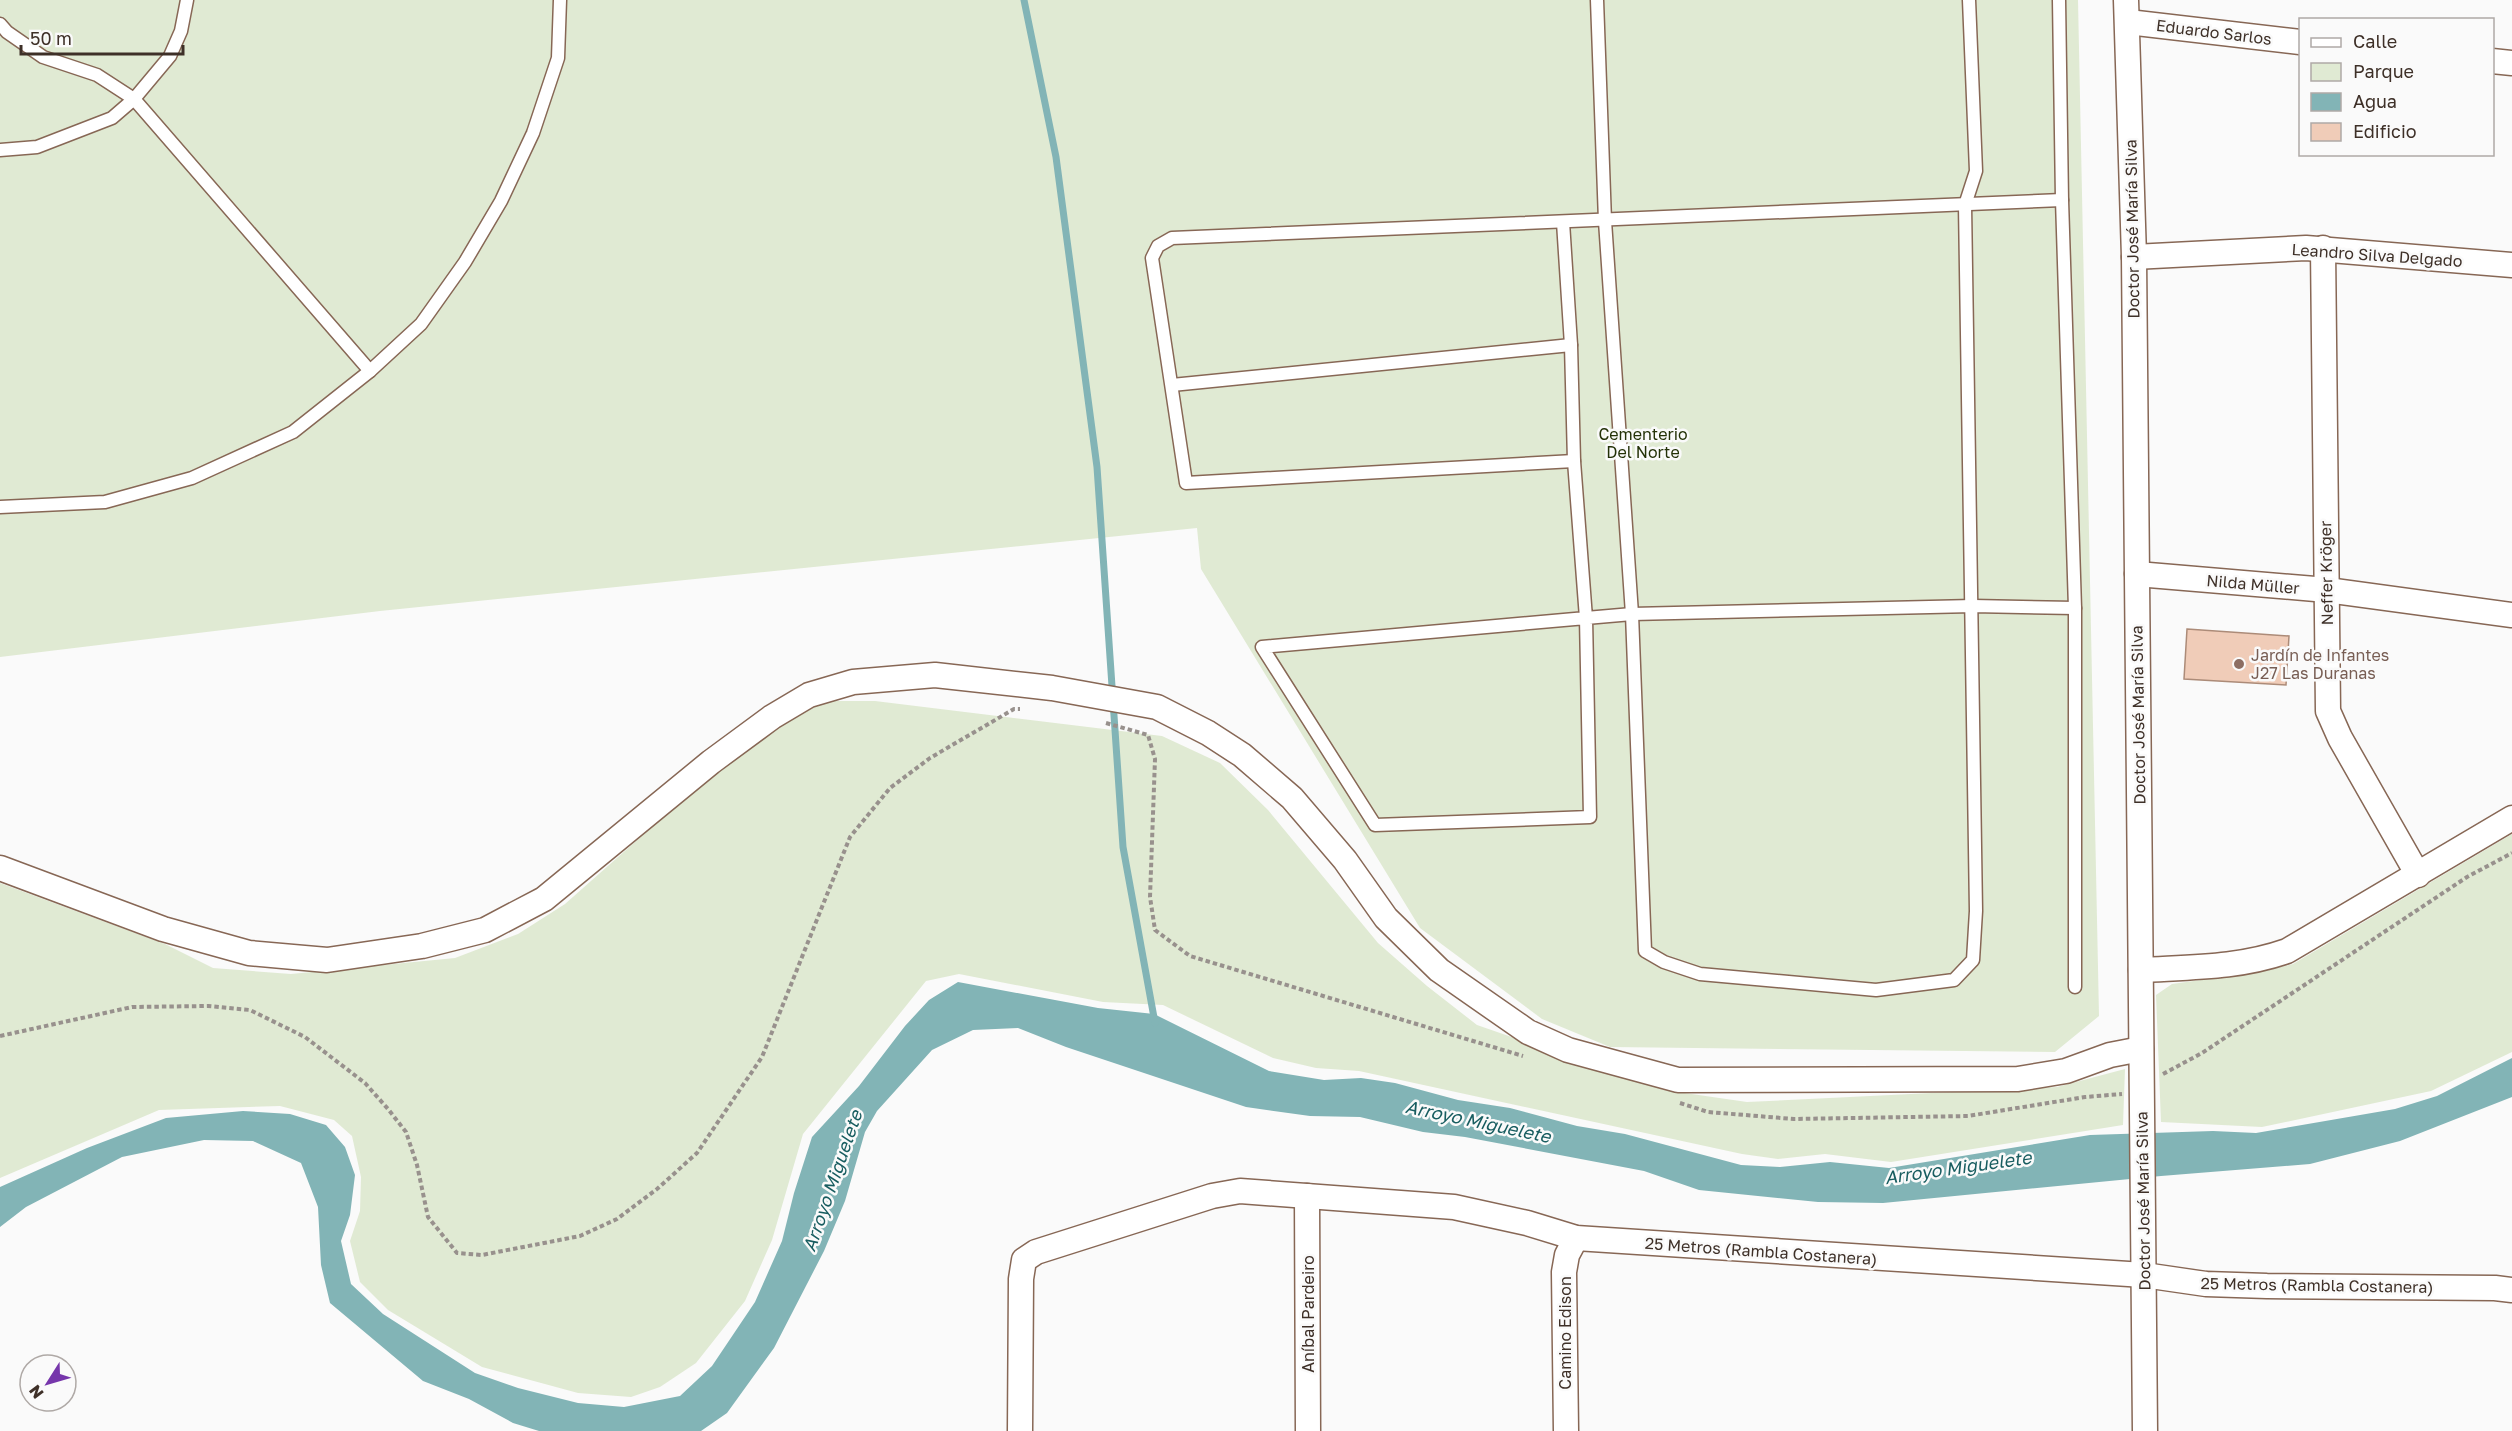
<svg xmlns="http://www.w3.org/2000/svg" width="2512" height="1431" font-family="'Golos Text',sans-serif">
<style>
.green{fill:#e0ead3}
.water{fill:#82b4b6}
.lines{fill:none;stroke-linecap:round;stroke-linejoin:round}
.stream{stroke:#82b4b6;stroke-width:7}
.building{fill:#f0ccb8;stroke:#ac8b78;stroke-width:1.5}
.lane-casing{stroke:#876755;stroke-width:15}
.street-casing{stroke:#876755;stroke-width:27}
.path{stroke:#98918d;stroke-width:4;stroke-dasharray:4.5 3;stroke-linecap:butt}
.lane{stroke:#fff;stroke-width:12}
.street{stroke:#fff;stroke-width:24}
.education-dot{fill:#8d6e63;stroke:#fafafa;stroke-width:2}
.labels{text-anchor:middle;stroke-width:5;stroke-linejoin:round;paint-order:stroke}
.street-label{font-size:16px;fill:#3e3028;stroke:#fafafa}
.park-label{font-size:16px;fill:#233107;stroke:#fafafa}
.education-label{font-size:16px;fill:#785e54;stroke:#fafafa;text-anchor:start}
.water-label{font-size:18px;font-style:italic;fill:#185d60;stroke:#fafafa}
</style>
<rect width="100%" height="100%" fill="#fafafa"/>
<!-- green -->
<g class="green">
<polygon points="0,0 2078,0 2099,1016 2055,1052 1610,1047 1542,1019 1420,928 1201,569 1197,528 380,611 0,657"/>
<polygon points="833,701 875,701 1162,736 1220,763 1268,810 1378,943 1427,986 1477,1025 1664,1090 1747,1102 2057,1087 2125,1069 2123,1125 1891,1162 1825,1154 1778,1159 1742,1154 1359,1071 1316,1068 1273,1058 1163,1005 1103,1002 959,974 926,981 803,1134 772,1240 745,1301 696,1363 660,1387 631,1397 578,1393 482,1367 388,1310 360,1282 350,1241 360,1211 361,1177 352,1136 334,1120 280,1106 159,1110 0,1178 0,883 165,944 213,968 291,974 455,958 518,934 565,904 784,710"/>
<polygon points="2512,834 2512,1052 2431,1091 2262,1127 2161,1122 2156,995 2172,984 2265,971 2293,964"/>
</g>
<!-- water -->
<polygon class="water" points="958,982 1098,1008 1154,1014 1269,1071 1324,1080 1361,1078 1395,1083 1458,1100 1510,1108 1577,1126 1625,1134 1741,1165 1780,1167 1830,1162 1889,1168 2090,1135 2213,1131 2256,1133 2395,1109 2437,1096 2512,1058 2512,1097 2400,1141 2310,1164 2161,1176 1883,1203 1818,1202 1699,1190 1644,1171 1465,1137 1423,1132 1360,1117 1310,1116 1246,1107 1066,1047 1018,1028 973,1030 932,1050 877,1111 865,1132 845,1201 824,1251 774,1348 727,1413 701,1431 539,1431 513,1423 469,1399 423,1381 330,1303 321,1265 318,1207 301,1163 253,1141 204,1140 122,1157 26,1207 0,1227 0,1187 87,1148 166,1118 243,1111 290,1114 326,1125 345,1147 355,1175 350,1215 341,1241 351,1284 383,1314 475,1373 518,1388 578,1403 624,1407 680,1396 712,1366 755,1302 782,1241 794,1193 812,1137 859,1086 905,1026 929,1000"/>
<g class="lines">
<!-- stream -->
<polyline class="stream" points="1024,0 1056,157 1097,467 1123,847 1155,1023"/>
</g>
<!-- building -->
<polygon class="building" points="2187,629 2289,636 2286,685 2184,679"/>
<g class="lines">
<!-- lane casing -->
<g class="lane-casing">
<g id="lane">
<polyline points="1597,0 1605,221 1632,614 1645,951 1664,962 1700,974 1876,990 1954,980 1973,960 1976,911 1965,205 1976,171 1969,0"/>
<polyline points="2059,0 2062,200 2075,608 2075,987"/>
<polyline points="0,24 7,32 43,57 97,75 134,99 370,371"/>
<polyline points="0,150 37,147 112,118 134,99 170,56 181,31 187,0"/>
<polyline points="1563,222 1571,345 1574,461 1586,618 1590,817 1375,825 1262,647 1586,618 1632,614 1973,606 2075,608"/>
<polyline points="1172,385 1571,345"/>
<polyline points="1574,461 1186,483 1152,258 1158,246 1172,238 2062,200"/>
<polyline points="0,507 105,502 192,478 293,432 370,371 421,324 465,262 501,201 533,133 558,58 560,0"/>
</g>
</g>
<!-- street casing -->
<g class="street-casing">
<g id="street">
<polyline points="2126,0 2134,257 2145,1431"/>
<polyline points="2128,22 2300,42"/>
<polyline points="2492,61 2512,63"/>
<polyline points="2323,248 2328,711 2340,738 2418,875"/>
<polyline points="2134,257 2306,248 2512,265"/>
<polyline points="2137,574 2327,590 2512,615"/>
<polyline points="0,868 163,929 249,953 327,960 422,946 485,930 544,899 711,762 772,717 809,695 853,682 935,675 1052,688 1157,707 1208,733 1242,755 1292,798 1345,860 1386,918 1439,970 1528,1032 1568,1050 1678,1080 2018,1079 2066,1071 2110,1055 2141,1049"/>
<path d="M 2141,970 C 2192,967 2239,968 2287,951 L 2512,818"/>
<polyline points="1307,1196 1308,1431"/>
<polyline points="1020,1431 1021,1279 1024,1260 1036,1252 1212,1196 1240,1191 1454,1207 1527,1223 1576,1238 2144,1275 2206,1284 2267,1286 2495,1288 2512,1290"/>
<polyline points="1566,1431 1564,1272 1567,1255 1576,1238"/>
</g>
</g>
<!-- path -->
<g class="path">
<polyline points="1106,723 1148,735 1155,759 1150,897 1155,930 1190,956 1523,1056"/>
<polyline points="0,1036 132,1007 208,1006 250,1010 305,1037 365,1083 388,1109 406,1132 417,1165 428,1217 457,1253 482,1255 580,1236 617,1219 657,1189 697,1153 762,1057 850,837 890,788 930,758 1014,709 1020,709"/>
<polyline points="2163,1074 2202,1053 2467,877 2512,853"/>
<polyline points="1680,1103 1708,1112 1794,1119 1968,1116 2085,1097 2122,1094"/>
</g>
<!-- lane -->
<use href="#lane" class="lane"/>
<!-- street -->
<use href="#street" class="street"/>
</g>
<!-- markers -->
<circle class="education-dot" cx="2239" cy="664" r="6"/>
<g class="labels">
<!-- street labels -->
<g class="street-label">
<text transform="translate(2214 32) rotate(7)" y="6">Eduardo Sarlos</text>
<text transform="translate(2132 229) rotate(-91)" y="6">Doctor José María Silva</text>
<text transform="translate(2377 255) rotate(4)" y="6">Leandro Silva Delgado</text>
<text transform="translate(2326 573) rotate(-91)" y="6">Neffer Kröger</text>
<text transform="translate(2253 584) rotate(5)" y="6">Nilda Müller</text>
<text transform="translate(2138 715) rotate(-91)" y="6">Doctor José María Silva</text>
<text transform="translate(2143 1201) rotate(-91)" y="6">Doctor José María Silva</text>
<text transform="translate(1761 1251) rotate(4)" y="6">25 Metros (Rambla Costanera)</text>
<text transform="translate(2317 1285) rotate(1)" y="6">25 Metros (Rambla Costanera)</text>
<text transform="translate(1308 1314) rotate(-90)" y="6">Aníbal Pardeiro</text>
<text transform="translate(1565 1333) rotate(-90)" y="6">Camino Edison</text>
</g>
<!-- park labels -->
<g class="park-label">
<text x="1643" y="440">Cementerio<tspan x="1643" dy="18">Del Norte</tspan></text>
</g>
<!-- education labels -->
<g class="education-label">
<text x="2251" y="661">Jardín de Infantes<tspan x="2251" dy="18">J27 Las Duranas</tspan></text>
</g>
<!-- water labels -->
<g class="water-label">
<text transform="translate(1478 1122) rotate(12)" y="6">Arroyo Miguelete</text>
<text transform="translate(1958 1168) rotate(-8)" y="6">Arroyo Miguelete</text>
<text transform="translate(833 1181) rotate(-71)" y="6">Arroyo Miguelete</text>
</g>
</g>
<!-- legend -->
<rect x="2299" y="18" width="195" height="138" fill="#fafafa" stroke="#afa9a6" stroke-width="1.5"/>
<rect x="2311" y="38" width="30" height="9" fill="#ffffff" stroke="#afa9a6" stroke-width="1.5"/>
<text x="2353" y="48" font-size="18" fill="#3e3028">Calle</text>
<rect x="2311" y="63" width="30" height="18" fill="#e0ead3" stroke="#afa9a6" stroke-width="1.5"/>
<text x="2353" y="78" font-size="18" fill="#3e3028">Parque</text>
<rect x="2311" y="93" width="30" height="18" fill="#82b4b6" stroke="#afa9a6" stroke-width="1.5"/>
<text x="2353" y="108" font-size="18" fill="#3e3028">Agua</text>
<rect x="2311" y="123" width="30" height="18" fill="#f0ccb8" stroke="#afa9a6" stroke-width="1.5"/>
<text x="2353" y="138" font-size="18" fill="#3e3028">Edificio</text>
<!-- north arrow -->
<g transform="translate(48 1383) rotate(233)"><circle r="28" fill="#fafafa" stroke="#afa9a6" stroke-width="1.5"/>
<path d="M0-4.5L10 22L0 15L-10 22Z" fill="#7636ab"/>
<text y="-9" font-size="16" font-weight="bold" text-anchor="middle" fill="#3e3028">N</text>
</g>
<!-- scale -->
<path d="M21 45v9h162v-9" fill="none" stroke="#3e3028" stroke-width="3"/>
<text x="30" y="45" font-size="18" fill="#3e3028" stroke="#fafafa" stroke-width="4.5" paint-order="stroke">50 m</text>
</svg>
